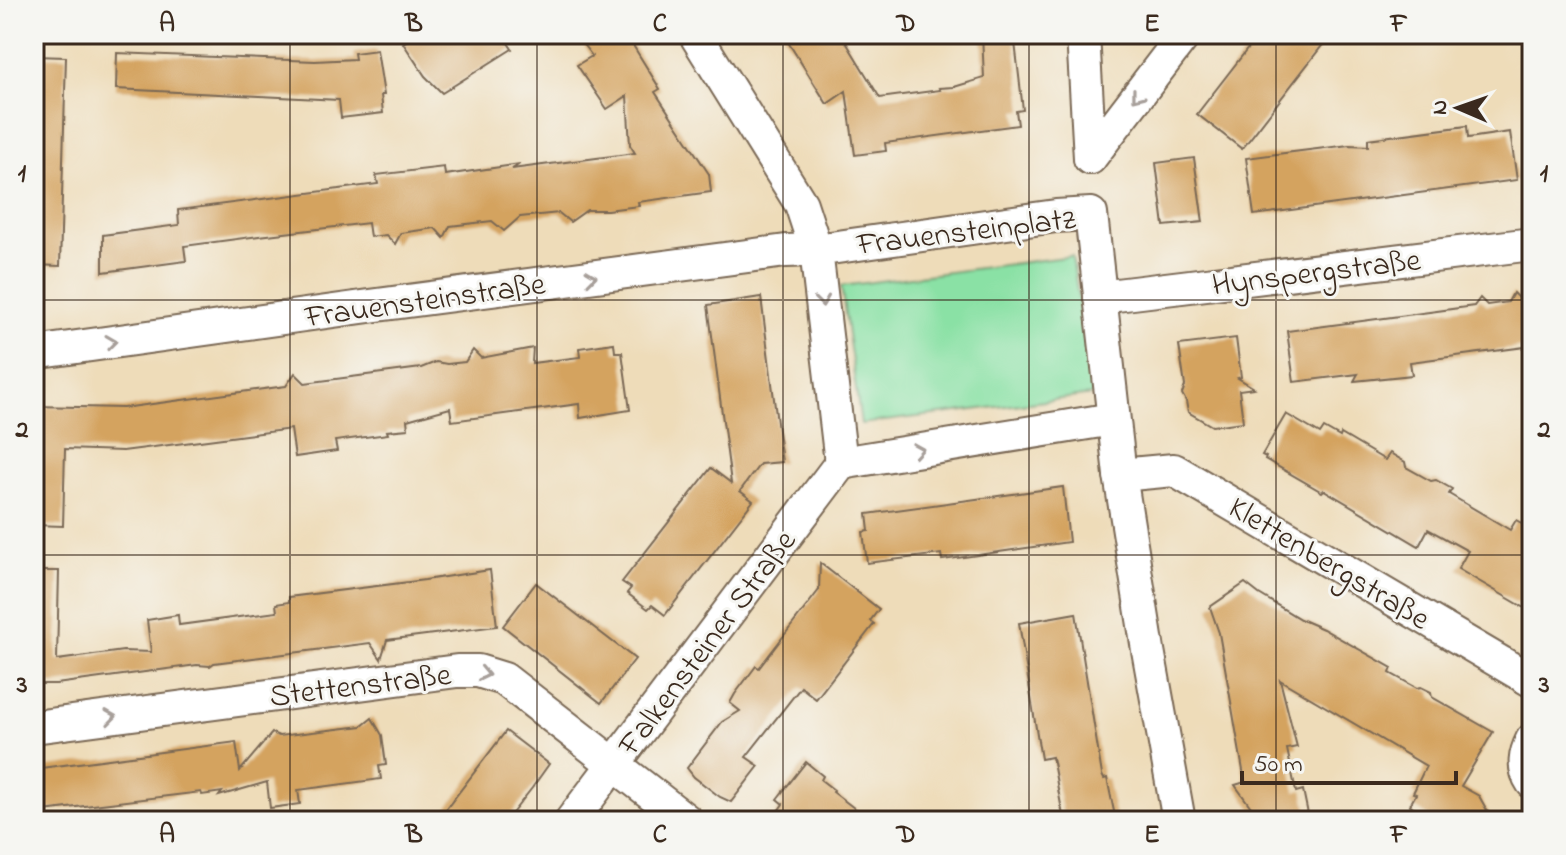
<svg xmlns="http://www.w3.org/2000/svg" width="1566" height="855" font-family="'Indie Flower',sans-serif">
<style>
.green{fill:#8ae1a5;stroke:#628662;stroke-width:2}
.building{fill:#d4a35e}
.lines{fill:none;stroke-linecap:round;stroke-linejoin:round}
.street-casing{stroke:#7a6854;stroke-width:36}
.street{stroke:#fff;stroke-width:32}
.oneway{stroke:#a79f9a}
.grid{fill:none;stroke:#3b2a1e;stroke-width:2;stroke-opacity:0.55}
.labels{text-anchor:middle;stroke-width:6;stroke-linejoin:round;paint-order:stroke}
.street-label{font-size:32px;fill:#3b2a1e;stroke:#f6f6f2}
.neatline{fill:none;stroke:#3b2a1e;stroke-width:3}
.grid-label{font-size:26px;text-anchor:middle;font-weight:bold;fill:#3b2a1e}
</style>
<rect width="100%" height="100%" fill="#f6f6f2"/>
<filter id="ink" filterUnits="userSpaceOnUse"><feTurbulence type="fractalNoise" baseFrequency=".0125" numOctaves="2"/><feDisplacementMap in="SourceGraphic" scale="16" xChannelSelector="R" yChannelSelector="G"/><feConvolveMatrix kernelMatrix="1 2 1 2 8 2 1 2 1" color-interpolation-filters="sRGB"/></filter>
<filter id="wash" filterUnits="userSpaceOnUse"><feTurbulence type="fractalNoise" baseFrequency=".006" numOctaves="4" result="noise"/><feDisplacementMap in="SourceGraphic" scale="32" xChannelSelector="R" yChannelSelector="G"/><feGaussianBlur stdDeviation="1.8" result="paint"/><feColorMatrix in="noise" values="0 0 0 0 0 0 0 0 0 0 0 0 0 0 0 0 0 1.4 0 .05"/><feComposite in="paint" operator="in"/></filter>
<g filter="url(#wash)">
<rect width="100%" height="100%" fill="#eedcb9"/>
<!-- green -->
<polygon class="green" points="1072,256 1093,395 861,424 841,286"/>
<g id="blocks">
<!-- building -->
<g class="building">
<polygon points="418,34 502,34 512,49 442,93 425,76 403,43"/>
<polygon points="575,34 626,34 660,89 655,92 709,174 711,192 638,202 639,206 607,210 587,210 570,222 559,213 520,217 504,231 492,221 450,226 444,238 435,228 401,233 395,244 386,235 370,237 368,223 259,236 184,246 186,261 103,272 103,235 179,225 178,210 378,184 376,175 444,167 445,175 520,164 512,169 635,153 630,145 627,96 607,109 577,65 592,56"/>
<polygon points="783,34 841,34 880,98 940,90 939,88 954,87 984,78 982,34 1014,34 1023,110 1016,111 1018,125 885,143 886,151 855,155 846,91 827,104"/>
<polygon points="1259,34 1331,34 1242,149 1197,114"/>
<polygon points="377,50 384,95 381,95 383,113 341,118 339,100 116,89 117,53 315,61 355,59 354,53"/>
<polygon points="34,56 66,57 60,266 34,265"/>
<polygon points="1467,126 1468,138 1510,132 1517,180 1254,215 1246,158 1349,145 1368,146 1368,139"/>
<polygon points="1194,158 1203,222 1164,226 1156,163"/>
<polygon points="1513,293 1520,300 1532,299 1532,346 1410,362 1412,375 1354,381 1358,374 1294,382 1287,331 1474,306 1480,298 1487,305 1508,302"/>
<polygon points="761,297 782,462 760,464 740,491 753,501 665,615 652,605 648,609 627,593 631,588 622,582 711,468 731,483 708,305"/>
<polygon points="1236,338 1241,377 1238,378 1254,388 1239,390 1243,422 1212,426 1188,412 1186,401 1182,394 1185,386 1179,345"/>
<polygon points="614,343 615,352 622,352 630,410 580,418 579,404 452,421 450,408 407,420 408,429 387,431 388,434 335,441 337,451 295,457 291,429 123,451 65,449 63,526 34,525 34,406 123,408 286,386 295,373 305,383 421,368 436,362 447,364 465,362 473,350 481,358 533,348 532,363 580,357 579,348"/>
<polygon points="1286,414 1320,434 1324,428 1340,437 1341,434 1385,460 1390,453 1405,462 1406,467 1431,481 1436,480 1452,489 1449,494 1510,530 1516,520 1532,529 1532,612 1458,569 1468,551 1428,529 1419,546 1324,490 1322,492 1265,459 1266,457 1262,455"/>
<polygon points="1063,487 1069,542 942,560 941,554 867,563 863,532 869,531 867,514"/>
<polygon points="820,563 879,609 870,621 874,624 816,699 801,687 746,757 759,766 731,802 720,797 694,777 687,768 722,722 740,711 730,703 735,694 756,666 759,668 819,590"/>
<polygon points="490,570 497,626 387,640 381,659 370,643 214,663 210,666 197,665 56,684 34,684 34,571 59,571 57,660 123,651 151,652 147,620 178,615 179,625 277,612 276,604 289,602 289,597 425,580"/>
<polygon points="536,583 635,659 601,703 503,626"/>
<polygon points="1245,583 1259,594 1300,619 1323,629 1392,668 1390,673 1417,688 1421,687 1431,692 1432,697 1493,732 1461,786 1479,796 1493,821 1436,821 1410,805 1416,794 1413,793 1426,766 1280,680 1297,747 1287,749 1296,792 1303,790 1308,814 1302,815 1303,821 1261,821 1235,785 1245,782 1219,633 1210,607"/>
<polygon points="1076,613 1102,775 1104,779 1107,778 1116,821 1064,821 1052,757 1041,759 1019,623"/>
<polygon points="372,718 382,735 386,765 379,766 381,779 298,790 300,804 270,808 267,782 219,796 222,792 202,795 201,792 34,812 34,769 236,742 240,771 272,733 279,736 362,726"/>
<polygon points="506,731 549,764 532,788 506,821 437,821"/>
<polygon points="806,762 823,776 821,780 834,790 833,792 871,821 771,821 783,804 777,799"/>
</g>
</g>
</g>
<g filter="url(#ink)">
<use href="#blocks" fill-opacity="0" stroke="#7a6854" stroke-width="2"/>
<g class="lines">
<!-- street casing -->
<g class="street-casing">
<g id="street">
<polyline points="1083,34 1090,158"/>
<polyline points="1090,158 1185,34"/>
<polyline points="1100,297 1532,244"/>
<polyline points="34,353 362,307 786,251 816,250 801,204 695,34"/>
<polyline points="841,463 816,250 1056,216 1091,214 1120,475 1148,650 1179,821"/>
<polyline points="841,463 1113,419"/>
<polyline points="1120,475 1174,470 1532,681"/>
<polyline points="34,727 457,671 478,671 504,679 687,821"/>
<path d="M 1532,740 C 1525,754 1522,767 1532,782"/>
<polyline points="571,821 841,463"/>
</g>
</g>
<!-- street -->
<use href="#street" class="street"/>
</g>
<!-- one-way arrows -->
<defs><path id="oneway-chevron" d="M-2-3.5L2.5 0L-2 3.5" fill="none" stroke-width="1.6" stroke-linecap="round" stroke-linejoin="round" transform="scale(2)"/></defs>
<g class="oneway">
<use href="#oneway-chevron" transform="translate(1137 96) rotate(128)"/>
<use href="#oneway-chevron" transform="translate(591 277) rotate(-8)"/>
<use href="#oneway-chevron" transform="translate(822 301) rotate(83)"/>
<use href="#oneway-chevron" transform="translate(111 342) rotate(-8)"/>
<use href="#oneway-chevron" transform="translate(918 450) rotate(-9)"/>
<use href="#oneway-chevron" transform="translate(484 674) rotate(12)"/>
<use href="#oneway-chevron" transform="translate(111 717) rotate(-8)"/>
</g>
</g>
<!-- grid -->
<path class="grid" d="M 290,34 L 290,821M 537,34 L 537,821M 783,34 L 783,821M 1029,34 L 1029,821M 1276,34 L 1276,821M 34,300 L 1532,300M 34,555 L 1532,555"/>
<g class="labels">
<!-- street labels -->
<g class="street-label">
<text transform="translate(966 230) rotate(-7)" y="11">Frauensteinplatz</text>
<text transform="translate(1316 271) rotate(-7)" y="11">Hynspergstraße</text>
<text transform="translate(425 299) rotate(-8)" y="11">Frauensteinstraße</text>
<text transform="translate(1330 562) rotate(31)" y="11">Klettenbergstraße</text>
<text transform="translate(706 642) rotate(-53)" y="11">Falkensteiner Straße</text>
<text transform="translate(360 684) rotate(-7)" y="11">Stettenstraße</text>
</g>
</g>
<!-- margin -->
<rect width="1566" height="855" fill="none" stroke="#f6f6f2" stroke-width="88"/>
<!-- north arrow -->
<g transform="translate(1458 108) rotate(272)" stroke="#f6f6f2" stroke-width="6" paint-order="stroke">
<path d="M0-6L14 30L0 20L-14 30Z" fill="#3b2a1e"/>
<text y="-12" font-size="22" font-weight="bold" text-anchor="middle" fill="#3b2a1e">N</text>
</g>
<!-- scale -->
<path d="M1242 771v12h214v-12" fill="none" stroke="#3b2a1e" stroke-width="4"/>
<text x="1254" y="771" font-size="24" fill="#3b2a1e" stroke="#f6f6f2" stroke-width="6" paint-order="stroke">50 m</text>
<rect x="44" y="44" width="1478" height="767" class="neatline"/>
<g class="grid-label">
<text x="167" y="31">A</text>
<text x="414" y="31">B</text>
<text x="660" y="31">C</text>
<text x="906" y="31">D</text>
<text x="1152" y="31">E</text>
<text x="1399" y="31">F</text>
<text x="22" y="181">1</text>
<text x="1544" y="181">1</text>
<text x="22" y="437">2</text>
<text x="1544" y="437">2</text>
<text x="22" y="692">3</text>
<text x="1544" y="692">3</text>
<text x="167" y="842">A</text>
<text x="414" y="842">B</text>
<text x="660" y="842">C</text>
<text x="906" y="842">D</text>
<text x="1152" y="842">E</text>
<text x="1399" y="842">F</text>
</g>
</svg>
